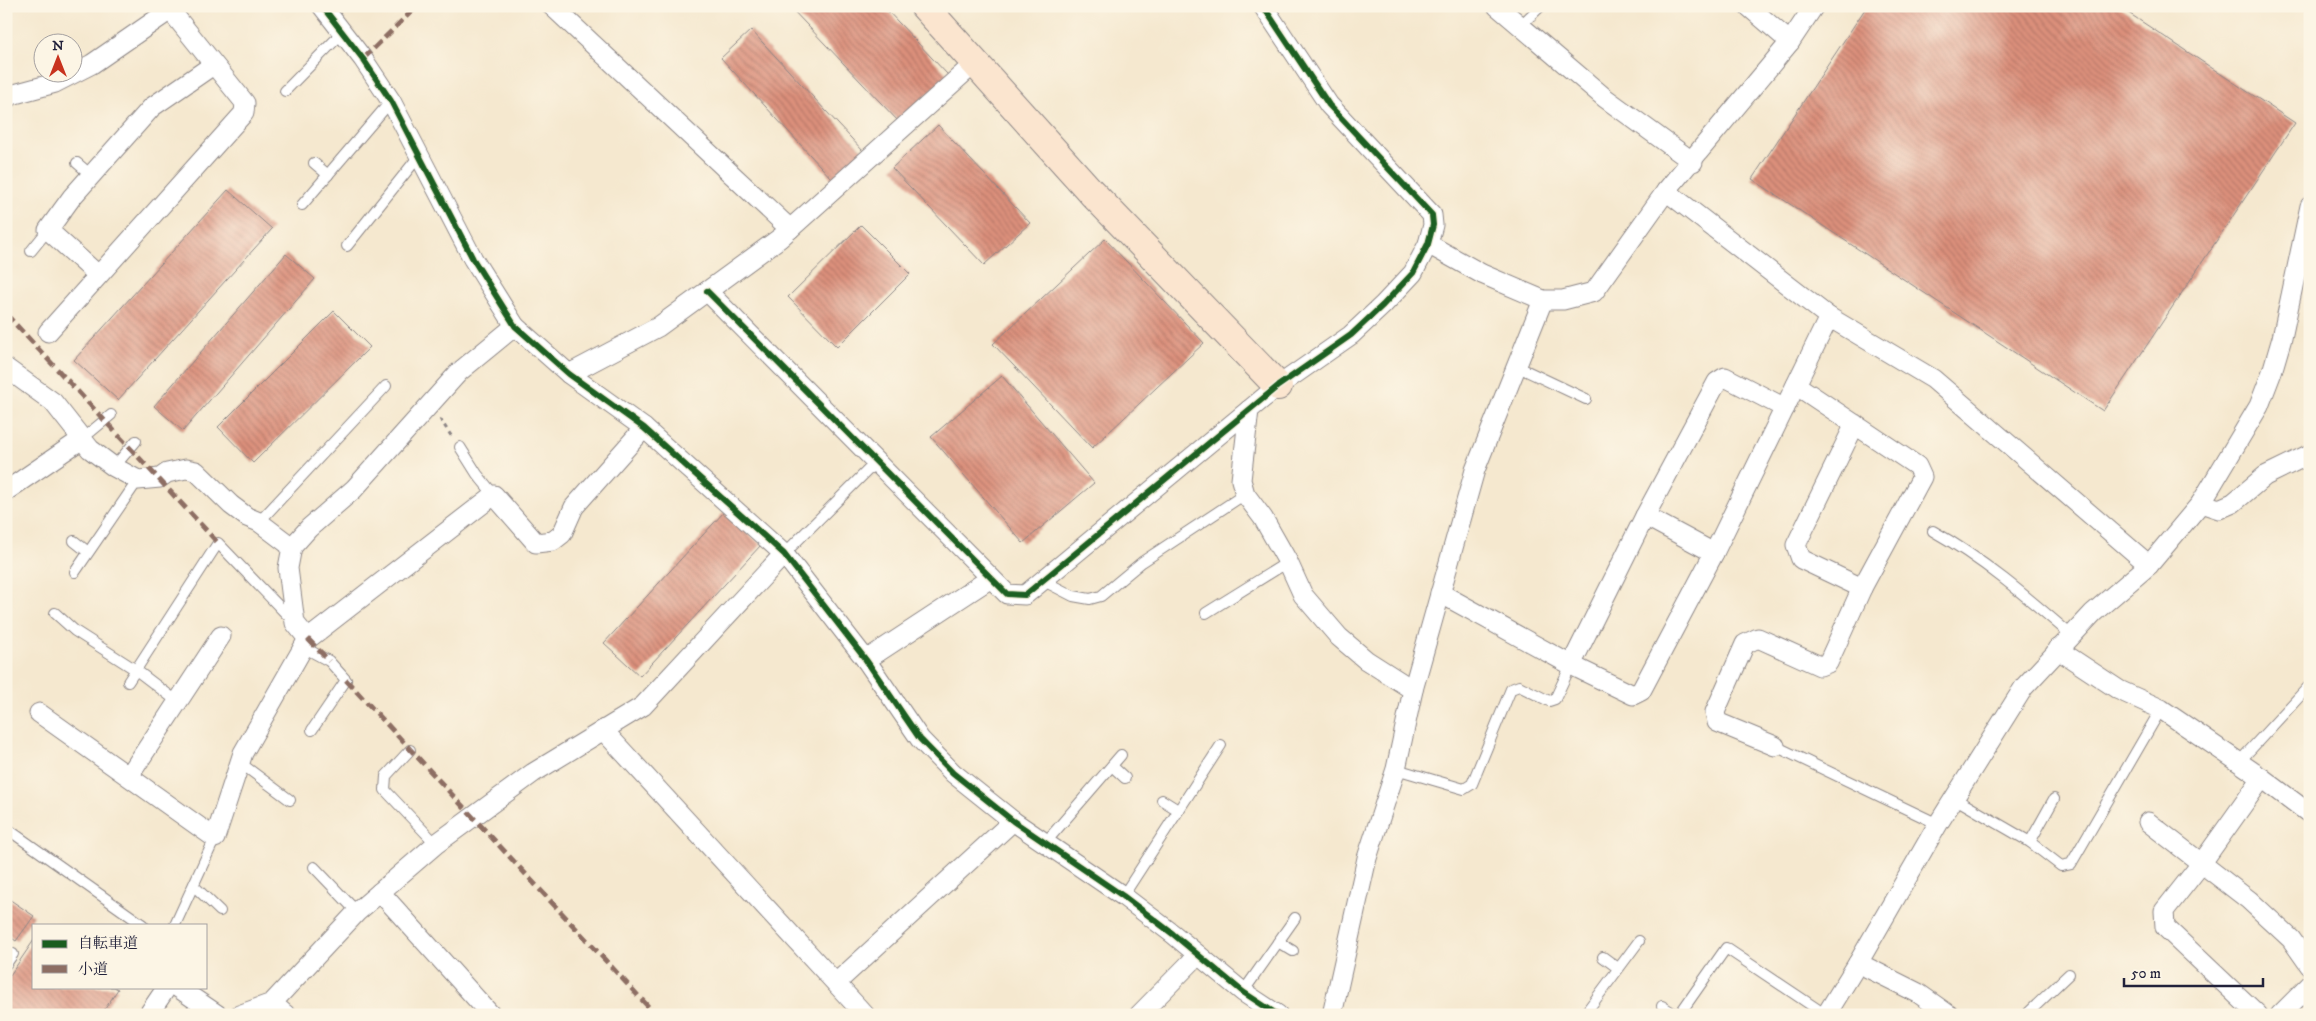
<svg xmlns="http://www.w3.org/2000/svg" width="2316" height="1021" font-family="'IM FELL DW Pica','Noto Serif JP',serif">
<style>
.building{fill:url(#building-back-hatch)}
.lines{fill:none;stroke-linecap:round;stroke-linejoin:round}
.lane-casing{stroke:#8c8585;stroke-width:12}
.street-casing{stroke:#8c8585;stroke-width:21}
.secondary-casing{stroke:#8c8585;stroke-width:30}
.path{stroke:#8c8585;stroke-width:3;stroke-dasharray:4 4;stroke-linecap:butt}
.lane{stroke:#fff;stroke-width:10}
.street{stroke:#fff;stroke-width:19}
.secondary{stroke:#fbe5cf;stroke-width:28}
.quiet{stroke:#8d6e63;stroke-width:5;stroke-dasharray:10 5;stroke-linecap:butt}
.cycleway-casing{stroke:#fcf5e5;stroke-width:9}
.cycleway{stroke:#1b5e20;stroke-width:6}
</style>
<defs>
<pattern id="building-back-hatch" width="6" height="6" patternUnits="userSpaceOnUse" patternTransform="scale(1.25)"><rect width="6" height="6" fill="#dc907b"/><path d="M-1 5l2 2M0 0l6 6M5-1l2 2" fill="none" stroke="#b27566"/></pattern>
</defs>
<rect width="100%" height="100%" fill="#fcf5e5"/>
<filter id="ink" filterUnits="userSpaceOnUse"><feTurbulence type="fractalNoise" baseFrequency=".02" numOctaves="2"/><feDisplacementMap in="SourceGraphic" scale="10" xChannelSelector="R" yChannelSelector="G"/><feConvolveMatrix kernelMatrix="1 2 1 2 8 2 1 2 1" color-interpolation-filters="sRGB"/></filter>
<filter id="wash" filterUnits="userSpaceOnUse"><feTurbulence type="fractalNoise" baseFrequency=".0096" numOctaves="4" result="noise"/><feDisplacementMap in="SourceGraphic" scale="20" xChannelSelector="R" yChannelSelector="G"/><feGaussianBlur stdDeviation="1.12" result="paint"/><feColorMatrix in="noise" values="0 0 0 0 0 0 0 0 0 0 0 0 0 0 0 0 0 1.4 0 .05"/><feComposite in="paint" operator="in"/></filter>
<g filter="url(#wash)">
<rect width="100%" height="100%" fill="#f5e8cf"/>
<g id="blocks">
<!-- building -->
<g class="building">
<polygon points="789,6 883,6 948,75 899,122"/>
<polygon points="1867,6 2118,6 2295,123 2103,411 1752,179"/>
<polygon points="751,30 863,151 832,179 721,58"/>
<polygon points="938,125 1030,223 984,265 892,168"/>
<polygon points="228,190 272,229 118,400 74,360"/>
<polygon points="861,225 910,274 837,347 788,297"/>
<polygon points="1105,239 1204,343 1092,448 993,344"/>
<polygon points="286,254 315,279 183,431 154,406"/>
<polygon points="334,311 370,347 253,463 218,427"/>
<polygon points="1002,376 1094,483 1023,543 931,437"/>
<polygon points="724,512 761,545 640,676 604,643"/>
<polygon points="6,897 34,916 16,941 6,934"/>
<polygon points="34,940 34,987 114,987 118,989 101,1015 6,1015 6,981"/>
</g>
</g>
</g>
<g filter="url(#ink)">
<use href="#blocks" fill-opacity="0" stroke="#8c8585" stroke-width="1"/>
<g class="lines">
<!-- lane casing -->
<g class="lane-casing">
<g id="lane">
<polyline points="1520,26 1541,6"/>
<polyline points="285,91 343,32"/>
<polyline points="77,163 91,175"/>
<polyline points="314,163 328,175"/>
<polyline points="302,205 391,101"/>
<polyline points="347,246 419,156"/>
<polyline points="31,251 48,230"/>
<polyline points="1516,366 1586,399"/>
<polyline points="82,439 111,415"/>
<polyline points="460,447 477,474 494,495"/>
<polyline points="114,467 136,441"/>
<polyline points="259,522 386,386"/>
<path d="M 1933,531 C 1983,559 2027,597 2071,635"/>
<polyline points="74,541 88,552"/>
<polyline points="784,554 877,461"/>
<polyline points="75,572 138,480"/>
<polyline points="1042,580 1073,596 1090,599 1101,596 1142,562 1245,494"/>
<polyline points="55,613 75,631 136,670 178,702"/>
<polyline points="1206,613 1288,562"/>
<polyline points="303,647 329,661 346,680 312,730"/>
<polyline points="128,682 218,543 293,621"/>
<polyline points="1775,746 1938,824"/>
<polyline points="410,750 386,776 385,790 436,844"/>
<polyline points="239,762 290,800"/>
<polyline points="2239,762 2310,685"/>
<polyline points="1112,766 1125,778"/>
<polyline points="1396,769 1464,789 1472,784 1511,689 1519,686 1549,701 1555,699 1571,665"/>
<polyline points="1954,798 2030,842 2061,866 2071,864 2161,709"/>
<polyline points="1162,800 1178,810"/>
<polyline points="6,828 143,925"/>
<polyline points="2030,842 2054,799"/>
<polyline points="1045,843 1121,755"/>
<polyline points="314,867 357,912"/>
<polyline points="194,886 220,911"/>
<polyline points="1123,896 1221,745"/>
<polyline points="175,925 215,838"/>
<polyline points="1278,942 1293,951"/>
<polyline points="1603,957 1618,968"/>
<polyline points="6,964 13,954"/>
<polyline points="1243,992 1295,918"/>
<polyline points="1662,1006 1676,1015"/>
<polyline points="1584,1015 1639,941"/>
<polyline points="1679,1015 1726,948 1826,1015"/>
<polyline points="2026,1015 2069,974"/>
</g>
</g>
<!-- street casing -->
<g class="street-casing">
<g id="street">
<polyline points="322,6 363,59 391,101 473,259 515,326 569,374 644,428 784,554 866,660 920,739 953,773 1013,821 1123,896 1173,934 1243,992 1278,1015"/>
<polyline points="552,6 790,229"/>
<polyline points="1497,6 1605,98 1693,162"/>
<polyline points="1748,6 1790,42"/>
<polyline points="6,99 11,95 55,83 92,64 176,6"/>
<polyline points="1666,191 1829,317 1933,379 2149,565"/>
<polyline points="1428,244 1482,274 1543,300 1563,300 1594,292 1666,191 1790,42 1814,6"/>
<polyline points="98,275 48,230 72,197 152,107 213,65"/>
<polyline points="707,291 1007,594 1025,595 1278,386 1351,335 1383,305 1413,273 1428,244 1433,225 1432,215 1329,105 1263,6"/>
<polyline points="48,332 244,113 245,103 171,11"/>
<polyline points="6,368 53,402 90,449 114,467 138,480 160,478 167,473 186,469 196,471 231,505 247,517 259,522 292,547"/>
<polyline points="569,374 658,327 780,238 976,62"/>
<polyline points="1796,385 1917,466 1922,477 1862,588 1801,559 1796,545 1855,424"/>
<polyline points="1249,410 1241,480 1245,494 1263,518 1288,562 1303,595 1339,637 1366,660 1413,690"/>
<polyline points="6,491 82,439"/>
<polyline points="2201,503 2219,509 2233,503 2265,476 2310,454"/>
<polyline points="1645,516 1714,553"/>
<polyline points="1440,593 1571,665 1633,695 1641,691 1714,553 1829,317"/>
<polyline points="308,639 295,623 288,568 292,547 309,528 354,489 459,372 515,326"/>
<polyline points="2057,649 2119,690 2161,709 2262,778 2310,814"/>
<polyline points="866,660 991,578"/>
<polyline points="1571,665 1645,516 1717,382 1725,377 1785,408"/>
<polyline points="39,713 215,838 243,753 308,639 494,495 536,543 553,541 562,534 574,507 644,428"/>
<polyline points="603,730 865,1015"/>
<polyline points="1775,746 1717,722 1715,712 1745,644 1758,638 1820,666 1828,663 1862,588"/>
<polyline points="129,776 221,636"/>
<polyline points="2148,822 2249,900 2291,939 2310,966"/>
<polyline points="380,892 491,1015"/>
<polyline points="1858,963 1918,993 1949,1015"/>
<polyline points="836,983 1013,821"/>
<polyline points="177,987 218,1015"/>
<polyline points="272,1003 286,1015"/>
<polyline points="148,1015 167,987"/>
<polyline points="239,1015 272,1003 357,912 436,844 533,773 643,706 784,554"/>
<polyline points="1139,1015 1198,955"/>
<polyline points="1332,1015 1367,858 1396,769 1413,690 1475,470 1543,300"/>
<polyline points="1826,1015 1858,963 1938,824 2024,687 2093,613 2149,565 2201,503 2259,406 2272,372 2282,338 2310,206"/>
<polyline points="2258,1015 2165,927 2164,911 2201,864 2262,778"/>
<polyline points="2280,1015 2310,985"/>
</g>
</g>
<!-- secondary casing -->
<g class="secondary-casing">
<polyline id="secondary" points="924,6 1092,193 1278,386"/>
</g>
<!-- path -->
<polyline class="path" points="440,419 452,437"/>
<!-- lane -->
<use href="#lane" class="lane"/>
<!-- street -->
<use href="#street" class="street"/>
<!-- secondary -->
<use href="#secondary" class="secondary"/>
<!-- quiet -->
<g class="quiet">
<polyline points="363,59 417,6"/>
<polyline points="6,314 218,543"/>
<polyline points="308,639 329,661"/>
<polyline points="346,680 656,1015"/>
</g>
<!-- cycleway casing -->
<g class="cycleway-casing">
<g id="cycleway">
<polyline points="322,6 363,59 391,101 473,259 515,326 569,374 644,428 784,554 866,660 920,739 953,773 1013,821 1123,896 1173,934 1243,992 1278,1015"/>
<polyline points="707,291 1007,594 1025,595 1278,386 1351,335 1383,305 1413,273 1428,244 1433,225 1432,215 1329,105 1263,6"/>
</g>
</g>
<!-- cycleway -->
<use href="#cycleway" class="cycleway"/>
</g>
</g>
<!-- margin -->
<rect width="2316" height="1021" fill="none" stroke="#fcf5e5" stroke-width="25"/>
<!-- legend -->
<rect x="32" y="924" width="175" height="65" fill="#fcf5e5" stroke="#a5a1a1"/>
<rect x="42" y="940" width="25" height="8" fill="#1b5e20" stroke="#a5a1a1"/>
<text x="78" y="948" font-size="15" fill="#22223b">自転車道</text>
<rect x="42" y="965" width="25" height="8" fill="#8d6e63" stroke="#a5a1a1"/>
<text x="78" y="974" font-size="15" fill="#22223b">小道</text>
<!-- north arrow -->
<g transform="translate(58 58)"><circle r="24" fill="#fcf5e5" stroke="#a5a1a1"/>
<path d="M0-4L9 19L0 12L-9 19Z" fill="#c8321e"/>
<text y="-8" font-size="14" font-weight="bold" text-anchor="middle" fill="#22223b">N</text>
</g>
<!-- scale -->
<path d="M2124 978v8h139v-8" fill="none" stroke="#22223b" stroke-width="2.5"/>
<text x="2131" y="978" font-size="15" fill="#22223b" stroke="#fcf5e5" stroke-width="4" paint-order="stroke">50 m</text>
</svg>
